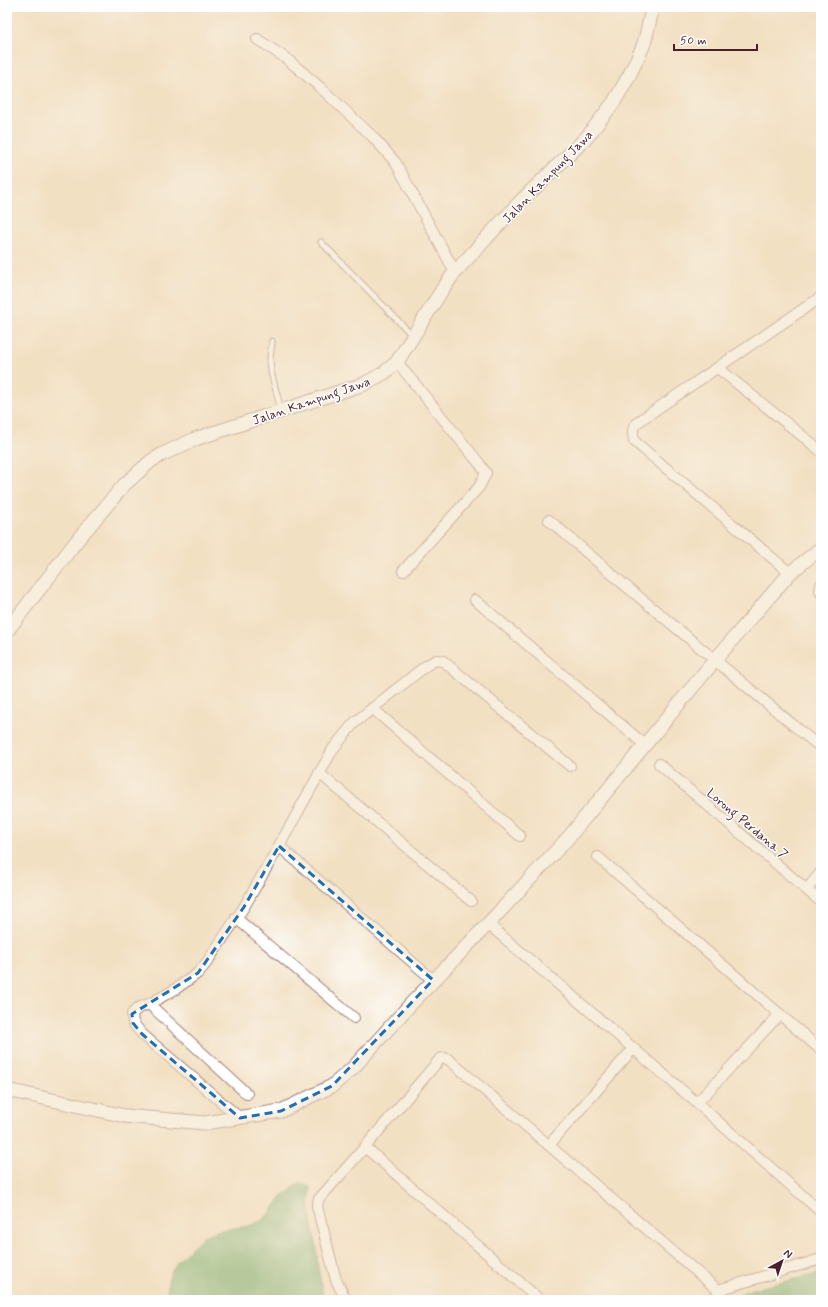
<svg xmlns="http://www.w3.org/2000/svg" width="828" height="1307" font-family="Mynerve,sans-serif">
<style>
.forest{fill:#6fad6e;stroke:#5c664c}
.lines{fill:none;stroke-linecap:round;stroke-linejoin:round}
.service-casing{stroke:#9e8077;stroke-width:7}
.minor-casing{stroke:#9e8077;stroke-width:12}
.tertiary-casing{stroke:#9e8077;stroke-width:15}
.service{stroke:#fff;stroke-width:5}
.minor{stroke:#fff;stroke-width:10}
.tertiary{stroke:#fff;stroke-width:13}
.marked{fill:none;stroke:#1f6fb2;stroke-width:3;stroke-dasharray:8 5;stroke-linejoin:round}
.labels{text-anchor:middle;stroke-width:3;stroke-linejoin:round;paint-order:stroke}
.street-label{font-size:13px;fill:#4a1f2b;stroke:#fff}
</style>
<rect width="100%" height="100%" fill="#fff"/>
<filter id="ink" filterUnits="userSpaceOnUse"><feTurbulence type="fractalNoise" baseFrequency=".025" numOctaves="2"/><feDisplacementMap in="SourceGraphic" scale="8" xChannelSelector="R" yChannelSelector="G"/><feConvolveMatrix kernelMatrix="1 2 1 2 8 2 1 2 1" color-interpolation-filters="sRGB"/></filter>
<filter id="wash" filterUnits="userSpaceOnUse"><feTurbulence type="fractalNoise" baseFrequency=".012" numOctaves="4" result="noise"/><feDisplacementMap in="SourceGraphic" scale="16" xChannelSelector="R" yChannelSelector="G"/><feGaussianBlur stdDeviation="0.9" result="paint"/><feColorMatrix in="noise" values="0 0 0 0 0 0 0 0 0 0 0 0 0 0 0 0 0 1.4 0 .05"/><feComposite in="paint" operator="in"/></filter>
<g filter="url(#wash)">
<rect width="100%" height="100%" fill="#f2e0c3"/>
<!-- forest -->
<g class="forest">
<polygon points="303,1183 311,1188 309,1201 312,1226 316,1243 318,1267 324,1300 167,1300 168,1282 171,1272 177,1262 203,1236 216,1231 249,1226 261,1221 269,1214 282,1197 297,1185"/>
<polygon points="821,1273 821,1300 736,1300 739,1295 745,1291"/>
</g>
</g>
<g filter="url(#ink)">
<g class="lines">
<!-- service casing -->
<g class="service-casing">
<g id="service">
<polyline points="321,242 413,336"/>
<polyline points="272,341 270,359 271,372 281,410"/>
</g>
</g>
<!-- minor casing -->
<g class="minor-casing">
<g id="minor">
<polyline points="257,39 287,59 322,89 373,137 396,163 455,272"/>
<polyline points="397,362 479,463 486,473 479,487 403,571"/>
<polyline points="718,368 821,451"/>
<polyline points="549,520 627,587 821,748"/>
<path d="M 790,573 L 634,441 C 631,426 634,425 645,417 L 821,297"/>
<polyline points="821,585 820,590 821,593"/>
<polyline points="475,600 645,745"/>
<polyline points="372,708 520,836"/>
<polyline points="659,764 821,902"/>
<polyline points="319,773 471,901"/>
<polyline points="598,857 821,1050"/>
<polyline points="807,889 821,872"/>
<polyline points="236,918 354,1018"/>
<polyline points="488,924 697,1103 821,1212"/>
<polyline points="433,980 279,846 333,749 354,723 427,665 436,660 443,661 570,766"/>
<polyline points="149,1004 138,1008 132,1014 133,1023 142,1034 240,1118"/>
<polyline points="247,1094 149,1004 174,990 198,973 207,962 244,907 279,846"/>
<polyline points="697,1103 780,1014"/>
<polyline points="549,1145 633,1049"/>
<polyline points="347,1300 345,1298 336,1280 317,1206 319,1199 365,1147"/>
<polyline points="540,1300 365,1147 440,1059 443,1058 448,1059 718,1290 821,1259"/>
</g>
</g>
<!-- tertiary casing -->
<g class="tertiary-casing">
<g id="tertiary">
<polyline points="7,631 79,538 124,485 151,461 163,454 195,439 364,384 384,373 397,362 442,290 455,272 519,203 587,137 614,102 629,76 644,44 651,15 651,7"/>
<polyline points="7,1090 125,1116 205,1123 281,1111 332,1086 353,1068 408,1007 488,924 568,838 715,660 790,573 821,548"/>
</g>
</g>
<!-- service -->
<use href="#service" class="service"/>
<!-- minor -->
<use href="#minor" class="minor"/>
<!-- tertiary -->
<use href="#tertiary" class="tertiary"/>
</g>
</g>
<!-- marked area -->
<path d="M0 0H828V1307H0ZM 279,846 L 433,980 L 332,1086 L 281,1111 L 240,1118 L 142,1034 L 133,1023 L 132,1014 L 198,973 L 244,907 Z" fill="#f2e0c3" fill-opacity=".55" fill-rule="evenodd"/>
<path class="marked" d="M 279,846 L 433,980 L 332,1086 L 281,1111 L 240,1118 L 142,1034 L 133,1023 L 132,1014 L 198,973 L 244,907 Z"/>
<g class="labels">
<!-- street labels -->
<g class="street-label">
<text transform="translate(547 176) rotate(-46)" y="5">Jalan Kampung Jawa</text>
<text transform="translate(311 400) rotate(-19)" y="5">Jalan Kampung Jawa</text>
<text transform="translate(748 823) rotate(40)" y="5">Lorong Perdana 7</text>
</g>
</g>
<!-- margin -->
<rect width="828" height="1307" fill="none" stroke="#fff" stroke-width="24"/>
<!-- north arrow -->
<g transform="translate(782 1261) rotate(40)" stroke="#ffffff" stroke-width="3" paint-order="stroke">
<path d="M0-3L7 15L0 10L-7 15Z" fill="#4a1f2b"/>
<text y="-6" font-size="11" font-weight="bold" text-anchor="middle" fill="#4a1f2b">N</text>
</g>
<!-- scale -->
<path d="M674 44v6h83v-6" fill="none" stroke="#4a1f2b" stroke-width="2"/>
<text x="680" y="44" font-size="12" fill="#4a1f2b" stroke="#ffffff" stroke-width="3" paint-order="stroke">50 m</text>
</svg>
